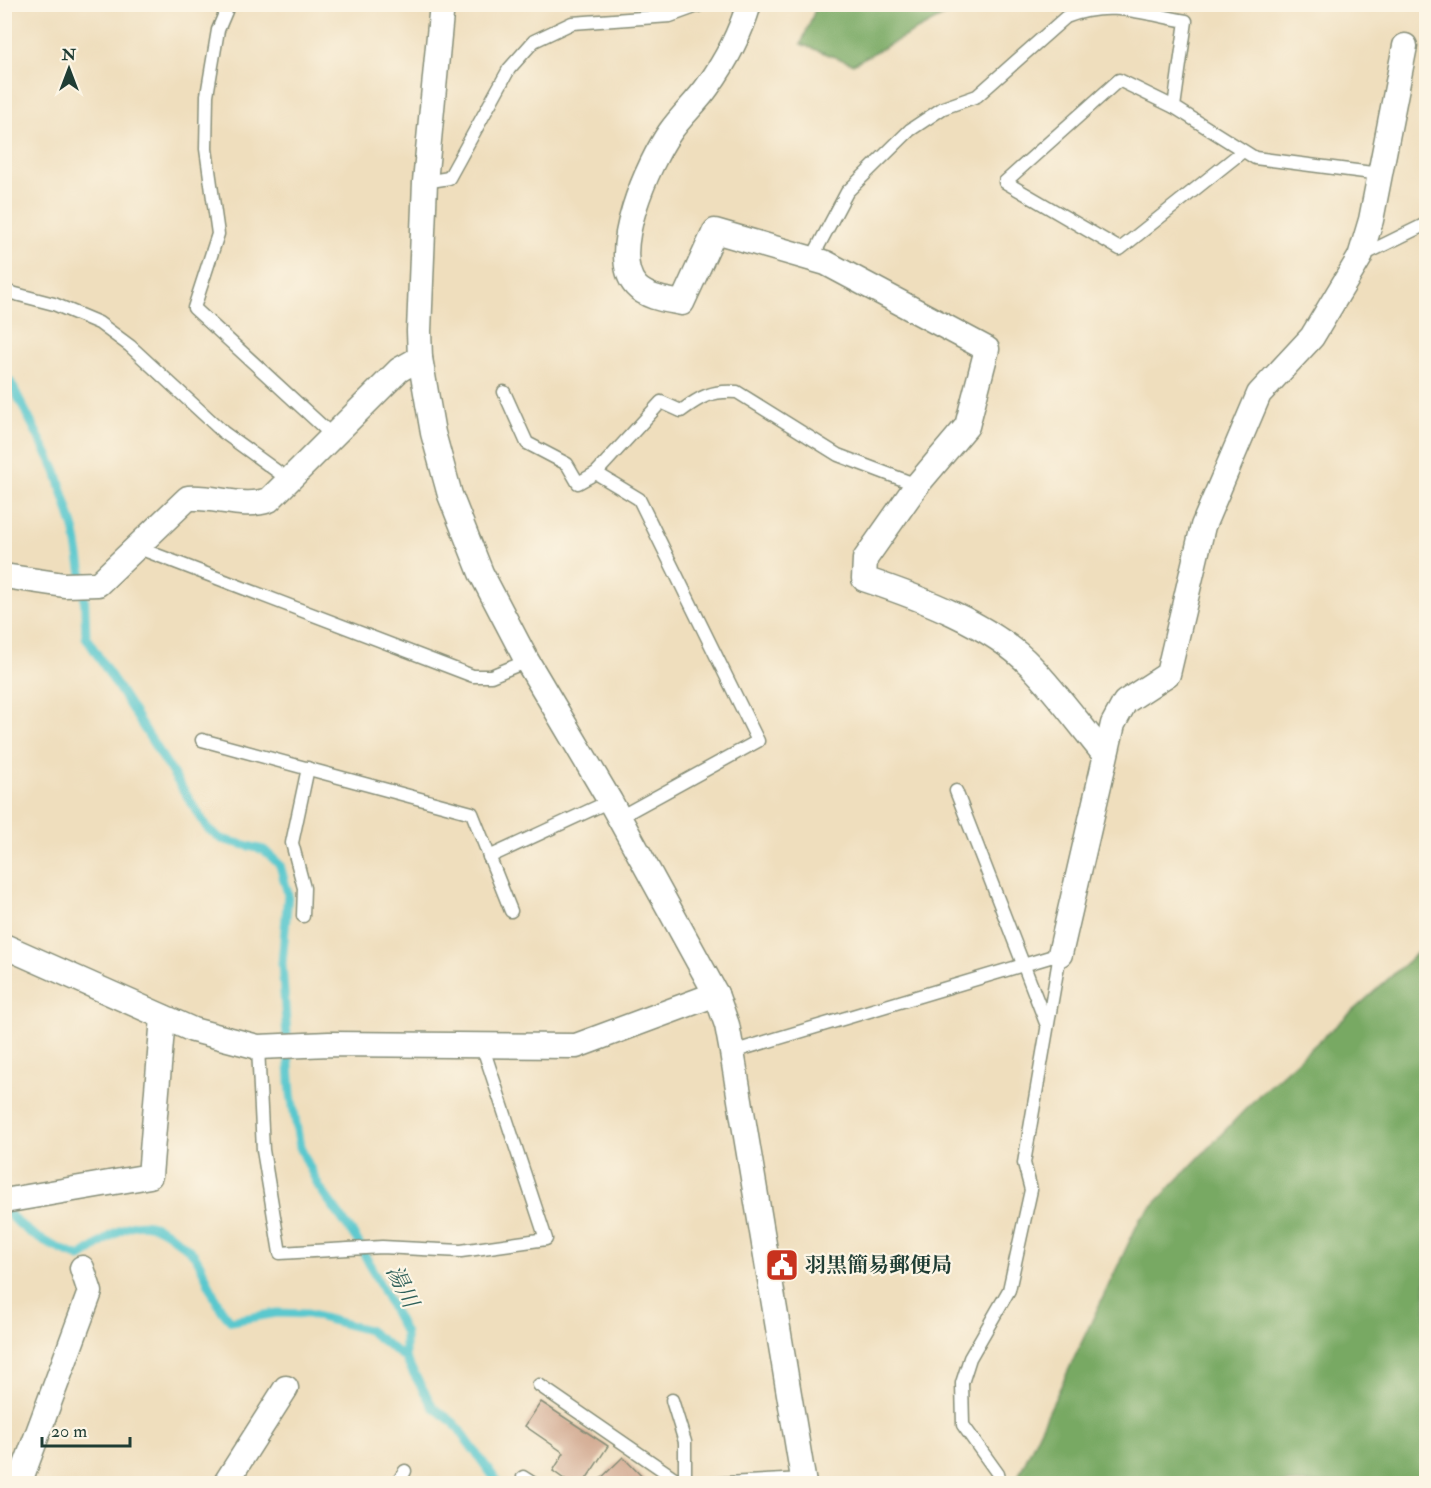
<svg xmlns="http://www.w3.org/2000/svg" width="1431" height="1488" font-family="'IM FELL Double Pica','Noto Serif JP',serif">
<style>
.forest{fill:#78a964;stroke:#4c734c;stroke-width:1.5}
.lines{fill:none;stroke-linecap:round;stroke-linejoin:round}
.stream{stroke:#5ac8ce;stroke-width:9}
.building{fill:#cc9f85}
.service-casing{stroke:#878e78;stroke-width:15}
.minor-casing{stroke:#878e78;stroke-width:27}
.service{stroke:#fff;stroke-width:12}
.minor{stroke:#fff;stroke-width:24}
.labels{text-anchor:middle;stroke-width:4.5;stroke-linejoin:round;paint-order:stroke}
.poi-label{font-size:21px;font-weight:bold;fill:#1f3d34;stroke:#fcf5e5;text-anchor:start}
.water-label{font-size:22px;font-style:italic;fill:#2e605a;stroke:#fcf5e5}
</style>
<rect width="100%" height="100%" fill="#fcf5e5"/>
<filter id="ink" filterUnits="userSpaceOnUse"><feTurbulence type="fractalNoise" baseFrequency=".0167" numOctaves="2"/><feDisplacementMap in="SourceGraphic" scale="12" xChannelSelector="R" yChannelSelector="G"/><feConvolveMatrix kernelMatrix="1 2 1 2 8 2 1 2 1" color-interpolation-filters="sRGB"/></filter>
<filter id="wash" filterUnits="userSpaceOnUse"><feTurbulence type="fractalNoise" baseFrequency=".008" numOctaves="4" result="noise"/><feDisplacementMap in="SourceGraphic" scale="24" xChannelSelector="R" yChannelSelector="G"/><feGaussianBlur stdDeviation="1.35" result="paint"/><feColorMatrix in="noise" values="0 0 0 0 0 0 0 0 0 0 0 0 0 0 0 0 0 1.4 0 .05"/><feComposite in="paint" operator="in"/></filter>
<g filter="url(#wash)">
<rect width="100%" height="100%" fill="#efdebd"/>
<!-- forest -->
<g class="forest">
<polygon points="817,5 817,4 964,5 853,64 801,44"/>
<polygon points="1426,945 1426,1483 1015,1483 1140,1219 1259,1095"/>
</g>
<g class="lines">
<!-- stream -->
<g class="stream">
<polyline points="4,376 11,383 56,471 75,532 84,586 86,637 208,829 221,839 264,850 280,865 288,894 282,964 291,1094 300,1147 319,1187 356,1238 405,1333 405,1358 433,1407 454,1423 499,1484"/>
<path d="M 4,1207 C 23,1233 50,1246 80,1257 C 114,1236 136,1207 173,1237 C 180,1243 190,1249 195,1256 C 209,1276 212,1303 231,1321 L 277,1313 L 308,1314 L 368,1330 L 405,1358"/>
</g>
</g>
<g id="blocks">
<!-- building -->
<g class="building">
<polygon points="541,1402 608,1446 583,1484 571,1484 553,1471 564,1453 525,1426"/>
<polygon points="623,1457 649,1484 595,1484"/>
</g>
</g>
</g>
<g filter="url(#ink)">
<use href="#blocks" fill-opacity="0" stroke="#878e78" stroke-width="1.5"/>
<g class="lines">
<!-- service casing -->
<g class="service-casing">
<g id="service">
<polyline points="229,4 218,30 207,95 206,149 218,234 194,308 333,436"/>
<polyline points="1174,107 1119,80 1005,182 1120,249 1243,151"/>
<polyline points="425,182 449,178 509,69 534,41 572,23 670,16 703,4"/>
<polyline points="1361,256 1426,224"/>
<path d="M 812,258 L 847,192 L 910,130 L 943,108 L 977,96 L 1066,17 C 1108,0 1142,13 1186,21 L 1174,107 L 1255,158 L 1380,174"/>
<polyline points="4,291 54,304 99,323 130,346 223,432 289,480"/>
<polyline points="504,392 527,443 567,464 578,483 596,473 639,499 758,741 618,818"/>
<path d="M 596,473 L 661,402 L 681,411 C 700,397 712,390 737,392 L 838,455 L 917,485"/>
<polyline points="136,547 473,676 491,676 527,661"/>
<polyline points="202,740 472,813 511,911"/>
<polyline points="956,791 1046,1023"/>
<polyline points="489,857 610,801"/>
<polyline points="303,916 304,888 292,843 308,768"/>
<polyline points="258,1047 263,1150 280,1253 382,1247 461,1251 546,1239 482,1045"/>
<polyline points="732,1052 1060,954 1024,1163 1031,1190 1009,1290 970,1358 962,1383 963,1425 998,1474 1000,1484"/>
<polyline points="539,1385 683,1484"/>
<polyline points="672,1400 685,1442 685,1484"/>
<polyline points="523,1477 534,1484"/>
<polyline points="397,1484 405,1471"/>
<polyline points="707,1484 803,1479"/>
</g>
</g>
<!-- minor casing -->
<g class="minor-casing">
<g id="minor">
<polyline points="442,4 425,182 419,331 420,358 433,433 450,495 481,573 527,661 610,801 716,994 727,1025 732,1052 804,1484"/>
<path d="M 749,4 C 740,34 726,61 708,86 C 697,102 681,116 670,132 C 649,162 607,254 636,286 C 647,298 667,300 682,303 L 715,231 L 826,263 L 987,349 L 967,426 L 917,485 L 865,559 L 864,579 C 918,597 991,624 1031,666 C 1057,693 1080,725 1104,754"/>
<path d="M 4,576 L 64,585 L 98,584 L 188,498 C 216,496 243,509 269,500 L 399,370 L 420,358"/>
<polyline points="4,946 193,1030 258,1047 329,1044 576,1046 716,994"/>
<polyline points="1060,954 1113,724 1125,702 1168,674 1203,526 1259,394 1312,337 1360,257 1371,220 1405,46"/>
<polyline points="4,1201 150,1176 163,1017"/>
<polyline points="19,1484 90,1292 82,1268"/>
<polyline points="225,1484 286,1388"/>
</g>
</g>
<!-- service -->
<use href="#service" class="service"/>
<!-- minor -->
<use href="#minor" class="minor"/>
</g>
</g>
<!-- icons -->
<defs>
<g id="civic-square" transform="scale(1.725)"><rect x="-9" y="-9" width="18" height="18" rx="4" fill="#c8321e" stroke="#fcf5e5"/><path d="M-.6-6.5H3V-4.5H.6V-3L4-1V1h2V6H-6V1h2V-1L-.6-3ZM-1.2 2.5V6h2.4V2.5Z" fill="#fff"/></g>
</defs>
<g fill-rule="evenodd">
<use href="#civic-square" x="782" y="1265"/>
</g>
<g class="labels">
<!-- poi labels -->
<g class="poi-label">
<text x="805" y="1272">羽黒簡易郵便局</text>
</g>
<!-- water labels -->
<g class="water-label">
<text transform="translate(403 1286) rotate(63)" y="8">湯川</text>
</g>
</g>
<!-- margin -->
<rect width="1431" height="1488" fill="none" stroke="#fcf5e5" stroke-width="24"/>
<!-- north arrow -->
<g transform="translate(69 69)" stroke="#fcf5e5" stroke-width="4.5" paint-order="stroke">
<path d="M0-4.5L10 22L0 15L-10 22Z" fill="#1f3d34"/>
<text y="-9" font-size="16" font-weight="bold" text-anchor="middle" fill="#1f3d34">N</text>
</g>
<!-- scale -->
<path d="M42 1437v9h88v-9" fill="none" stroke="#1f3d34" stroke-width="3"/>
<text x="51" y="1437" font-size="18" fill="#1f3d34" stroke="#fcf5e5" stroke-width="4.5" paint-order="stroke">20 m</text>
</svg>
